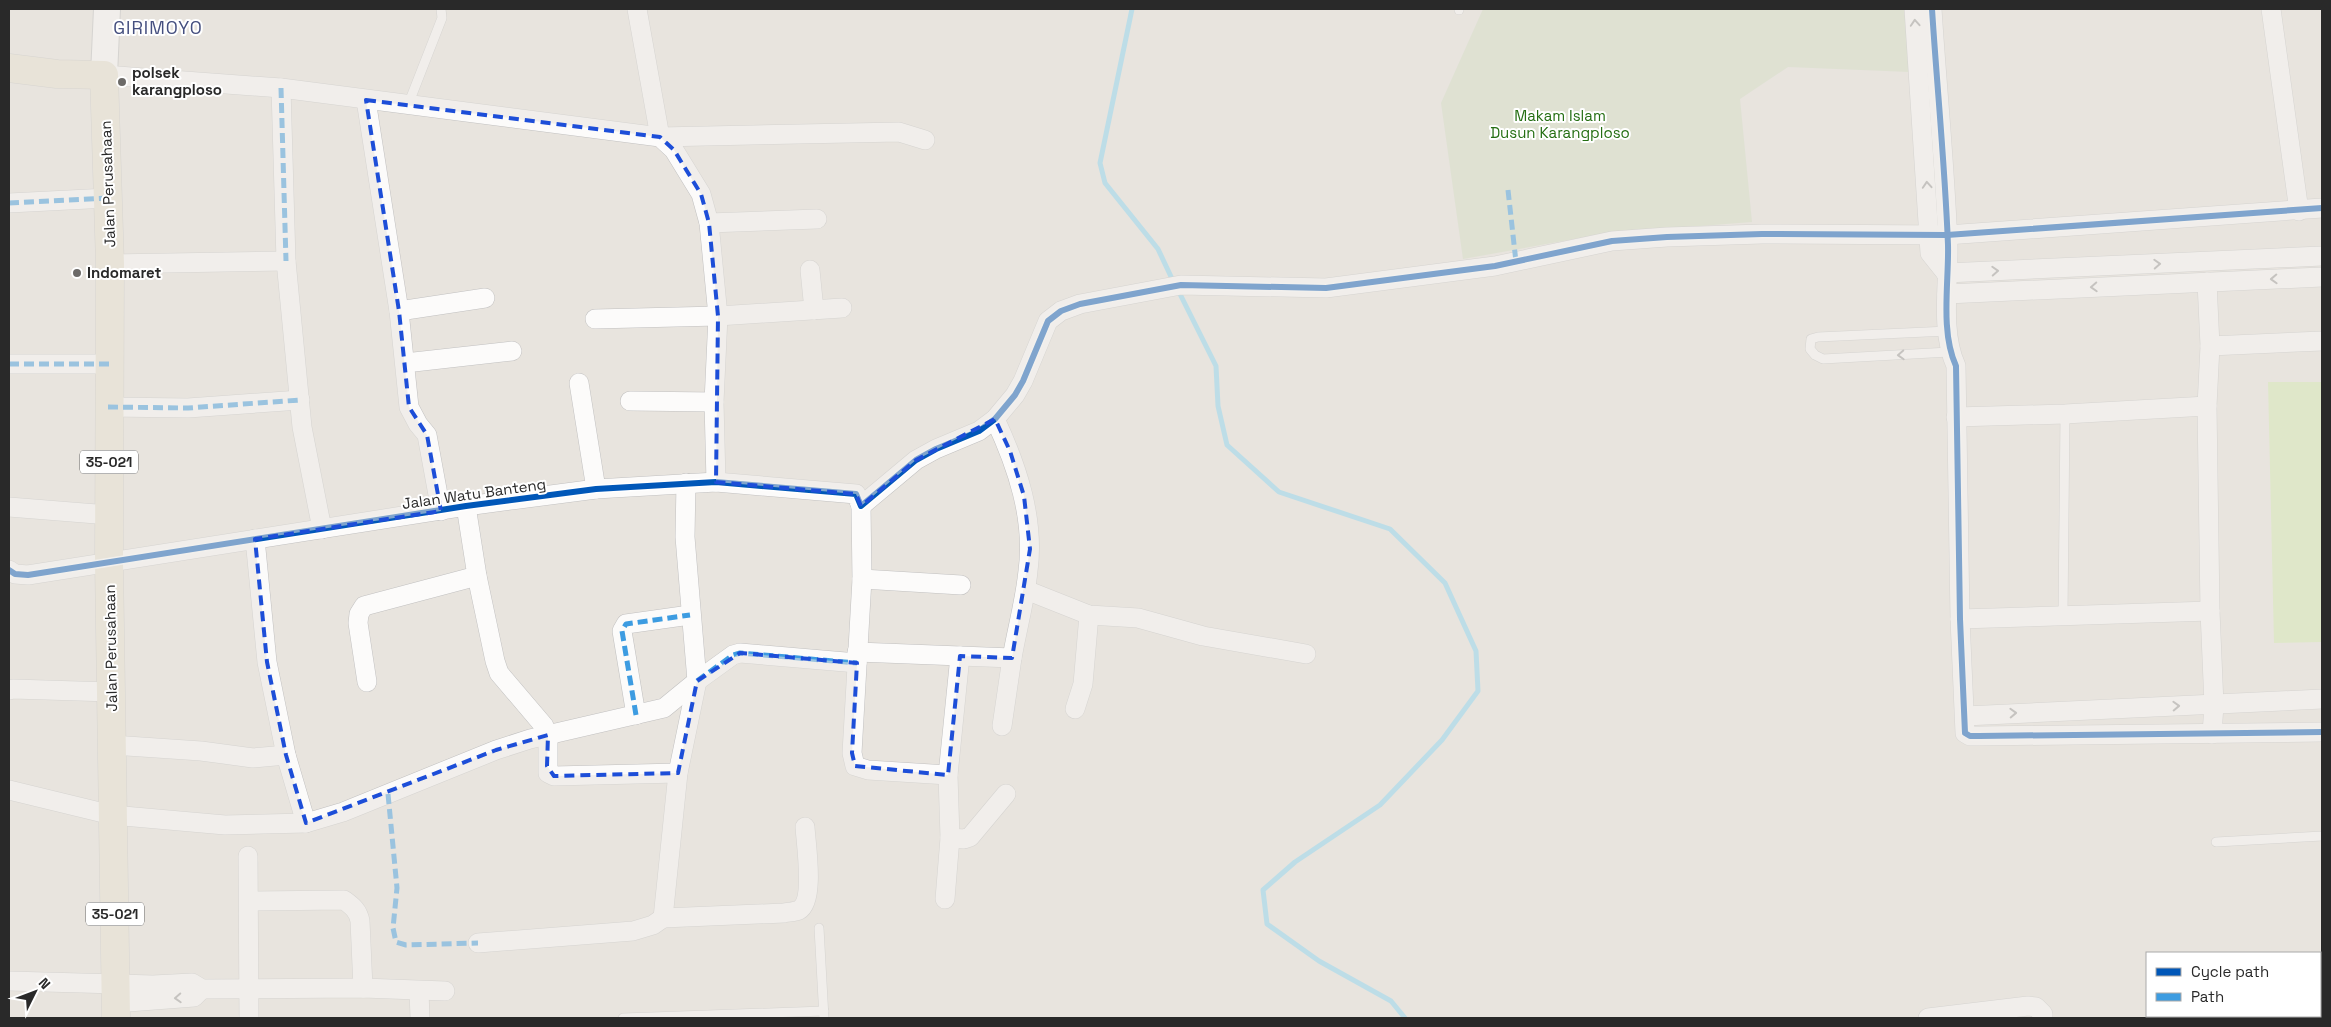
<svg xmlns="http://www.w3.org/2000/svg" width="2331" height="1027" font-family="'Space Grotesk',sans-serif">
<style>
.cemetery{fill:#d4dec4}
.pitch{fill:#d5ecb0}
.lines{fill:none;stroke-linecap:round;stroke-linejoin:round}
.stream{stroke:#89d6f2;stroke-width:5}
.lane-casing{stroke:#c1c0c0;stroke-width:10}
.street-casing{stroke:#c1c0c0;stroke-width:20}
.secondary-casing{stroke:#c1c0c0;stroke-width:28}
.primary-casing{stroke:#c4c3c0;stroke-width:29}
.lane{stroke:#fcfbfa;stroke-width:9}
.street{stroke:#fcfbfa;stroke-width:19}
.secondary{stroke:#fcfbfa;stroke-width:26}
.primary{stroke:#e8e2d1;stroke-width:28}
.quiet{stroke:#3d9ce1;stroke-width:5;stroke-dasharray:10 5;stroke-linecap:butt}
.cycleway-casing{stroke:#fff;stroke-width:9}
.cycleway{stroke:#0057b8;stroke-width:6}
.oneway{stroke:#9d9c9c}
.marked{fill:none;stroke:#1d4ed8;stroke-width:4;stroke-dasharray:10 6;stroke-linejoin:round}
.poi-dot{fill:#6c6a68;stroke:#fff;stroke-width:2}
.labels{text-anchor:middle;stroke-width:4;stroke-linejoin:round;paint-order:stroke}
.shield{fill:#fff;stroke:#696969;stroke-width:1}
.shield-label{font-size:14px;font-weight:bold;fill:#292929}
.poi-label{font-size:15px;font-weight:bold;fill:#292929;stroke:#fff;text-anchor:start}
.park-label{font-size:15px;fill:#246e12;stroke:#fff}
.street-label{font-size:15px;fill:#292929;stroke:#fff}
.quarter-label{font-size:18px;letter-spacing:1px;fill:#454f7f;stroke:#fff}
</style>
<rect width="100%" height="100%" fill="#e8e4de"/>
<!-- cemetery -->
<polygon class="cemetery" points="1483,9 1904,9 1910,72 1788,67 1740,99 1752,222 1608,233 1463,259 1441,103"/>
<!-- pitch -->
<polygon class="pitch" points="2268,382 2322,382 2322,642 2274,643"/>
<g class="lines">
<!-- stream -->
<g class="stream">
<polyline points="1132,9 1100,163 1105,183 1158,249 1174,283"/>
<polyline points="1178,290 1216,366 1218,406 1227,445 1279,492 1390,529 1445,583 1476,651 1478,691 1442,740 1380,805 1295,862 1263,890 1267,924 1319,961 1391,1001 1405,1018"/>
</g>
<!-- lane casing -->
<g class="lane-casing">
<g id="lane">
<polyline points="1459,10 1459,9"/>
<polyline points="408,105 442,18 441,9"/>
<polyline points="1948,331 1818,337 1811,339 1810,349 1815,355 1823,359 1949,352"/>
<polyline points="2063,616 2065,414"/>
<polyline points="2216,842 2322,836"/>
<polyline points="819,928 824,1018"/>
<polyline points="623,1018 824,1011"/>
</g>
</g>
<!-- street casing -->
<g class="street-casing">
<g id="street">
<polyline points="637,9 660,137 899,132 925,140"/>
<polyline points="1914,9 1930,253 1946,273"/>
<path d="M 1932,9 C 1937,87 1945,166 1948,245 C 1949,282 1940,331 1956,366 L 1960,619 L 1965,733 L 1970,736 L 1979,736 L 2322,732"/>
<polyline points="2271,9 2299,211"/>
<polyline points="104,75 281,88 660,137 674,150 701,194 709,223 718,316 714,402 716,482"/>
<polyline points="281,88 286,261 302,427 322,529"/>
<polyline points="366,100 399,311 409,407 418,424 427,435 441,511"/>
<polyline points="9,203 108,198"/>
<polyline points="709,223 817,219"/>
<polyline points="110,264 286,261"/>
<polyline points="810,270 814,310"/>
<polyline points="1946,273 2322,256"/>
<polyline points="2207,282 2210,346 2207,406 2210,611 2214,705 2212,734"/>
<polyline points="1947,294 2322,277"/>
<polyline points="399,311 485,298"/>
<polyline points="595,319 718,316 842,308"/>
<polyline points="2210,346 2322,341"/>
<polyline points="405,363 512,351"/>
<polyline points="9,364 109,364"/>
<polyline points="579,383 596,489"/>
<polyline points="630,401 714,402"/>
<polyline points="108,407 188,408 300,400"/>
<polyline points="1956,417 2065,414 2207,406"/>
<polyline points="466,506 477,576 495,661 499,673 544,726 548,735 548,773 554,776 678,773"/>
<polyline points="861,506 862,579 852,753 855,766 868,770 948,775"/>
<polyline points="9,507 109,515"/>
<polyline points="255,539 267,662 286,755 306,823"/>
<polyline points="9,570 15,574 28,575 466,506 596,489 716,482 856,494 861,506 916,460 936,449 979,431 995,419 1015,395 1023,381 1048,321 1061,311 1080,304 1181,285 1326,288 1495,266 1612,241 1667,237 1762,234 1947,235 2322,208"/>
<polyline points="862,579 961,585"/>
<polyline points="1026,590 1089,615 1138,618 1203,636 1306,654"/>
<polyline points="1960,619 2210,611"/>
<path d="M 857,652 L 1012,658 C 1017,629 1025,601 1028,571 C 1035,519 1017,466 995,419"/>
<polyline points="367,682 358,623 359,614 364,606 477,576"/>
<polyline points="9,690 13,689 111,692"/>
<polyline points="1075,709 1083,684 1089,615"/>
<polyline points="636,715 622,631 626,624 690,615"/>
<polyline points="1965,716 2322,699"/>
<polyline points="1002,726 1012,658"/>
<polyline points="112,745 201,751 253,758 286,755"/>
<polyline points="9,790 112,815 225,825 306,823 343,812 496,750 530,739 664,708 697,681 733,655 740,653 857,663"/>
<polyline points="950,838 964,839 970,837 1006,794"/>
<polyline points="248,856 249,1018"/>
<polyline points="945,899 950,838 948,775 960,656"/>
<path d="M 249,901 L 344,900 C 352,906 358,910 360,921 L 363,988"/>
<path d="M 663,918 L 784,913 C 788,912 795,912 799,910 C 815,901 806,844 805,827"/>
<polyline points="478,943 633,931 653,925 663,918 678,773 697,681 685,537 686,483"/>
<polyline points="9,981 153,985 192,983 202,989 363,988 445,991"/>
<polyline points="419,991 420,1018"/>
<polyline points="115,1003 194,997 202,989"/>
<polyline points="1928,1018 2028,1006 2036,1007 2043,1014 2043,1018"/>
</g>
</g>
<!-- secondary casing -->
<g class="secondary-casing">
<polyline id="secondary" points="104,75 107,9"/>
</g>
<!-- primary casing -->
<g class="primary-casing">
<polyline id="primary" points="9,68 57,74 104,75 110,264 109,563 116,1018"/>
</g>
<!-- lane -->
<use href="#lane" class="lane"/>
<!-- street -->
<use href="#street" class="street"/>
<!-- secondary -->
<use href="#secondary" class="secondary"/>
<!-- primary -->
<use href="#primary" class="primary"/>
<!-- quiet -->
<g class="quiet">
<polyline points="281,88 286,261"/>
<polyline points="1508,190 1516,262"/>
<polyline points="9,203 108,198"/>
<polyline points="9,364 109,364"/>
<polyline points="108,407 188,408 300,400"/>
<polyline points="697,681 733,655 740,653 857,663"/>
<polyline points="636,715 622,631 626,624 690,615"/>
<polyline points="388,794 397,888 393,928 396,942 406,945 478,943"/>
</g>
<!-- cycleway casing -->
<g class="cycleway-casing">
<g id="cycleway">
<path d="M 1932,9 C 1937,87 1945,166 1948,245 C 1949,282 1940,331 1956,366 L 1960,619 L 1965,733 L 1970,736 L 1979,736 L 2322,732"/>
<polyline points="9,570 15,574 28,575 466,506 596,489 716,482 856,494 861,506 916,460 936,449 979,431 995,419 1015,395 1023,381 1048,321 1061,311 1080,304 1181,285 1326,288 1495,266 1612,241 1667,237 1762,234 1947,235 2322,208"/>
</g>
</g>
<!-- cycleway -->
<use href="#cycleway" class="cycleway"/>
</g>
<!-- one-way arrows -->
<defs><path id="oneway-chevron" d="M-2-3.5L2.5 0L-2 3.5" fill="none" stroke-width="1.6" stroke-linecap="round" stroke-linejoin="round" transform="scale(1.25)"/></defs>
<g class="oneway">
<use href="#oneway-chevron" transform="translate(1915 23) rotate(-94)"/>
<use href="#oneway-chevron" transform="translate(1927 185) rotate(-94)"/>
<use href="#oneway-chevron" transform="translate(2157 264) rotate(-3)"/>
<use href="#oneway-chevron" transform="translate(1995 271) rotate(-3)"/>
<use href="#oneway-chevron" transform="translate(2274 279) rotate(178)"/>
<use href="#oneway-chevron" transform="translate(2094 287) rotate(177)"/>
<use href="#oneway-chevron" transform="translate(1901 355) rotate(177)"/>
<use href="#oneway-chevron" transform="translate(2176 706) rotate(-2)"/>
<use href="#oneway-chevron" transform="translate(2013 713) rotate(-2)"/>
<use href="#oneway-chevron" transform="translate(178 998) rotate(177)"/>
</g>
<!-- marked area -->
<path d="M0 0H2331V1027H0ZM 366,100 L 660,137 L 674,150 L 701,194 L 709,223 L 718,316 L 716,482 L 856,494 L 861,506 L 916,460 L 995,419 L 1010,451 L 1024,496 L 1030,549 L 1012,658 L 960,656 L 948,775 L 855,766 L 852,753 L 857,663 L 740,653 L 697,681 L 678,773 L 554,776 L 547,766 L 548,735 L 496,750 L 306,823 L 286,755 L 267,662 L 255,539 L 441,511 L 427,435 L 409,407 L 399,311 Z" fill="#e8e4de" fill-opacity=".55" fill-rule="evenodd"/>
<path class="marked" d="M 366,100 L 660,137 L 674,150 L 701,194 L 709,223 L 718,316 L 716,482 L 856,494 L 861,506 L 916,460 L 995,419 L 1010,451 L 1024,496 L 1030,549 L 1012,658 L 960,656 L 948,775 L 855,766 L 852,753 L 857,663 L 740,653 L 697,681 L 678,773 L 554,776 L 547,766 L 548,735 L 496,750 L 306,823 L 286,755 L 267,662 L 255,539 L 441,511 L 427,435 L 409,407 L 399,311 Z"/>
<!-- markers -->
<g class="poi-dot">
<circle cx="122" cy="82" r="5"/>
<circle cx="77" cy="273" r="5"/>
</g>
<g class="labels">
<!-- shield labels -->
<g class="shield">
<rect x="80" y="450.5" width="58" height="23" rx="4"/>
<rect x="86" y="902.5" width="58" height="23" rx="4"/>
</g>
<g class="shield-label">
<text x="109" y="467">35-021</text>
<text x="115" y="919">35-021</text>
</g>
<!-- poi labels -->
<g class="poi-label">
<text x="132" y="78">polsek<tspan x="132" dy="17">karangploso</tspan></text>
<text x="87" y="278">Indomaret</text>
</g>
<!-- park labels -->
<g class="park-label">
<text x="1560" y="121">Makam Islam<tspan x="1560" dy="17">Dusun Karangploso</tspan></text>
</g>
<!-- street labels -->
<g class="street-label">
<text transform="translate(108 184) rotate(-92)" y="5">Jalan Perusahaan</text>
<text transform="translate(474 494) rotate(-8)" y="5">Jalan Watu Banteng</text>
<text transform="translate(111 648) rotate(-91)" y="5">Jalan Perusahaan</text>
</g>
<!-- quarter labels -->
<g class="quarter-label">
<text x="158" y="34">GIRIMOYO</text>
</g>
</g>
<!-- border -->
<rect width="2331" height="1027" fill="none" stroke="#292929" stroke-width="20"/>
<!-- legend -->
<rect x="2146" y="952" width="175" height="65" fill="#ffffff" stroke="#a9a9a9"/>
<rect x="2156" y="968" width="25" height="8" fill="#0057b8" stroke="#a9a9a9"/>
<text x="2191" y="977" font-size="15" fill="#292929">Cycle path</text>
<rect x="2156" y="993" width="25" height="8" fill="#3d9ce1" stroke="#a9a9a9"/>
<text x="2191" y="1002" font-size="15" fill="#292929">Path</text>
<!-- north arrow -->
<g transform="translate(35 992) rotate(48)" stroke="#ffffff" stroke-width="4" paint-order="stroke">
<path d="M0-4L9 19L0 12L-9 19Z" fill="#292929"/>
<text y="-8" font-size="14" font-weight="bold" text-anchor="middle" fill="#292929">N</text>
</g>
</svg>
